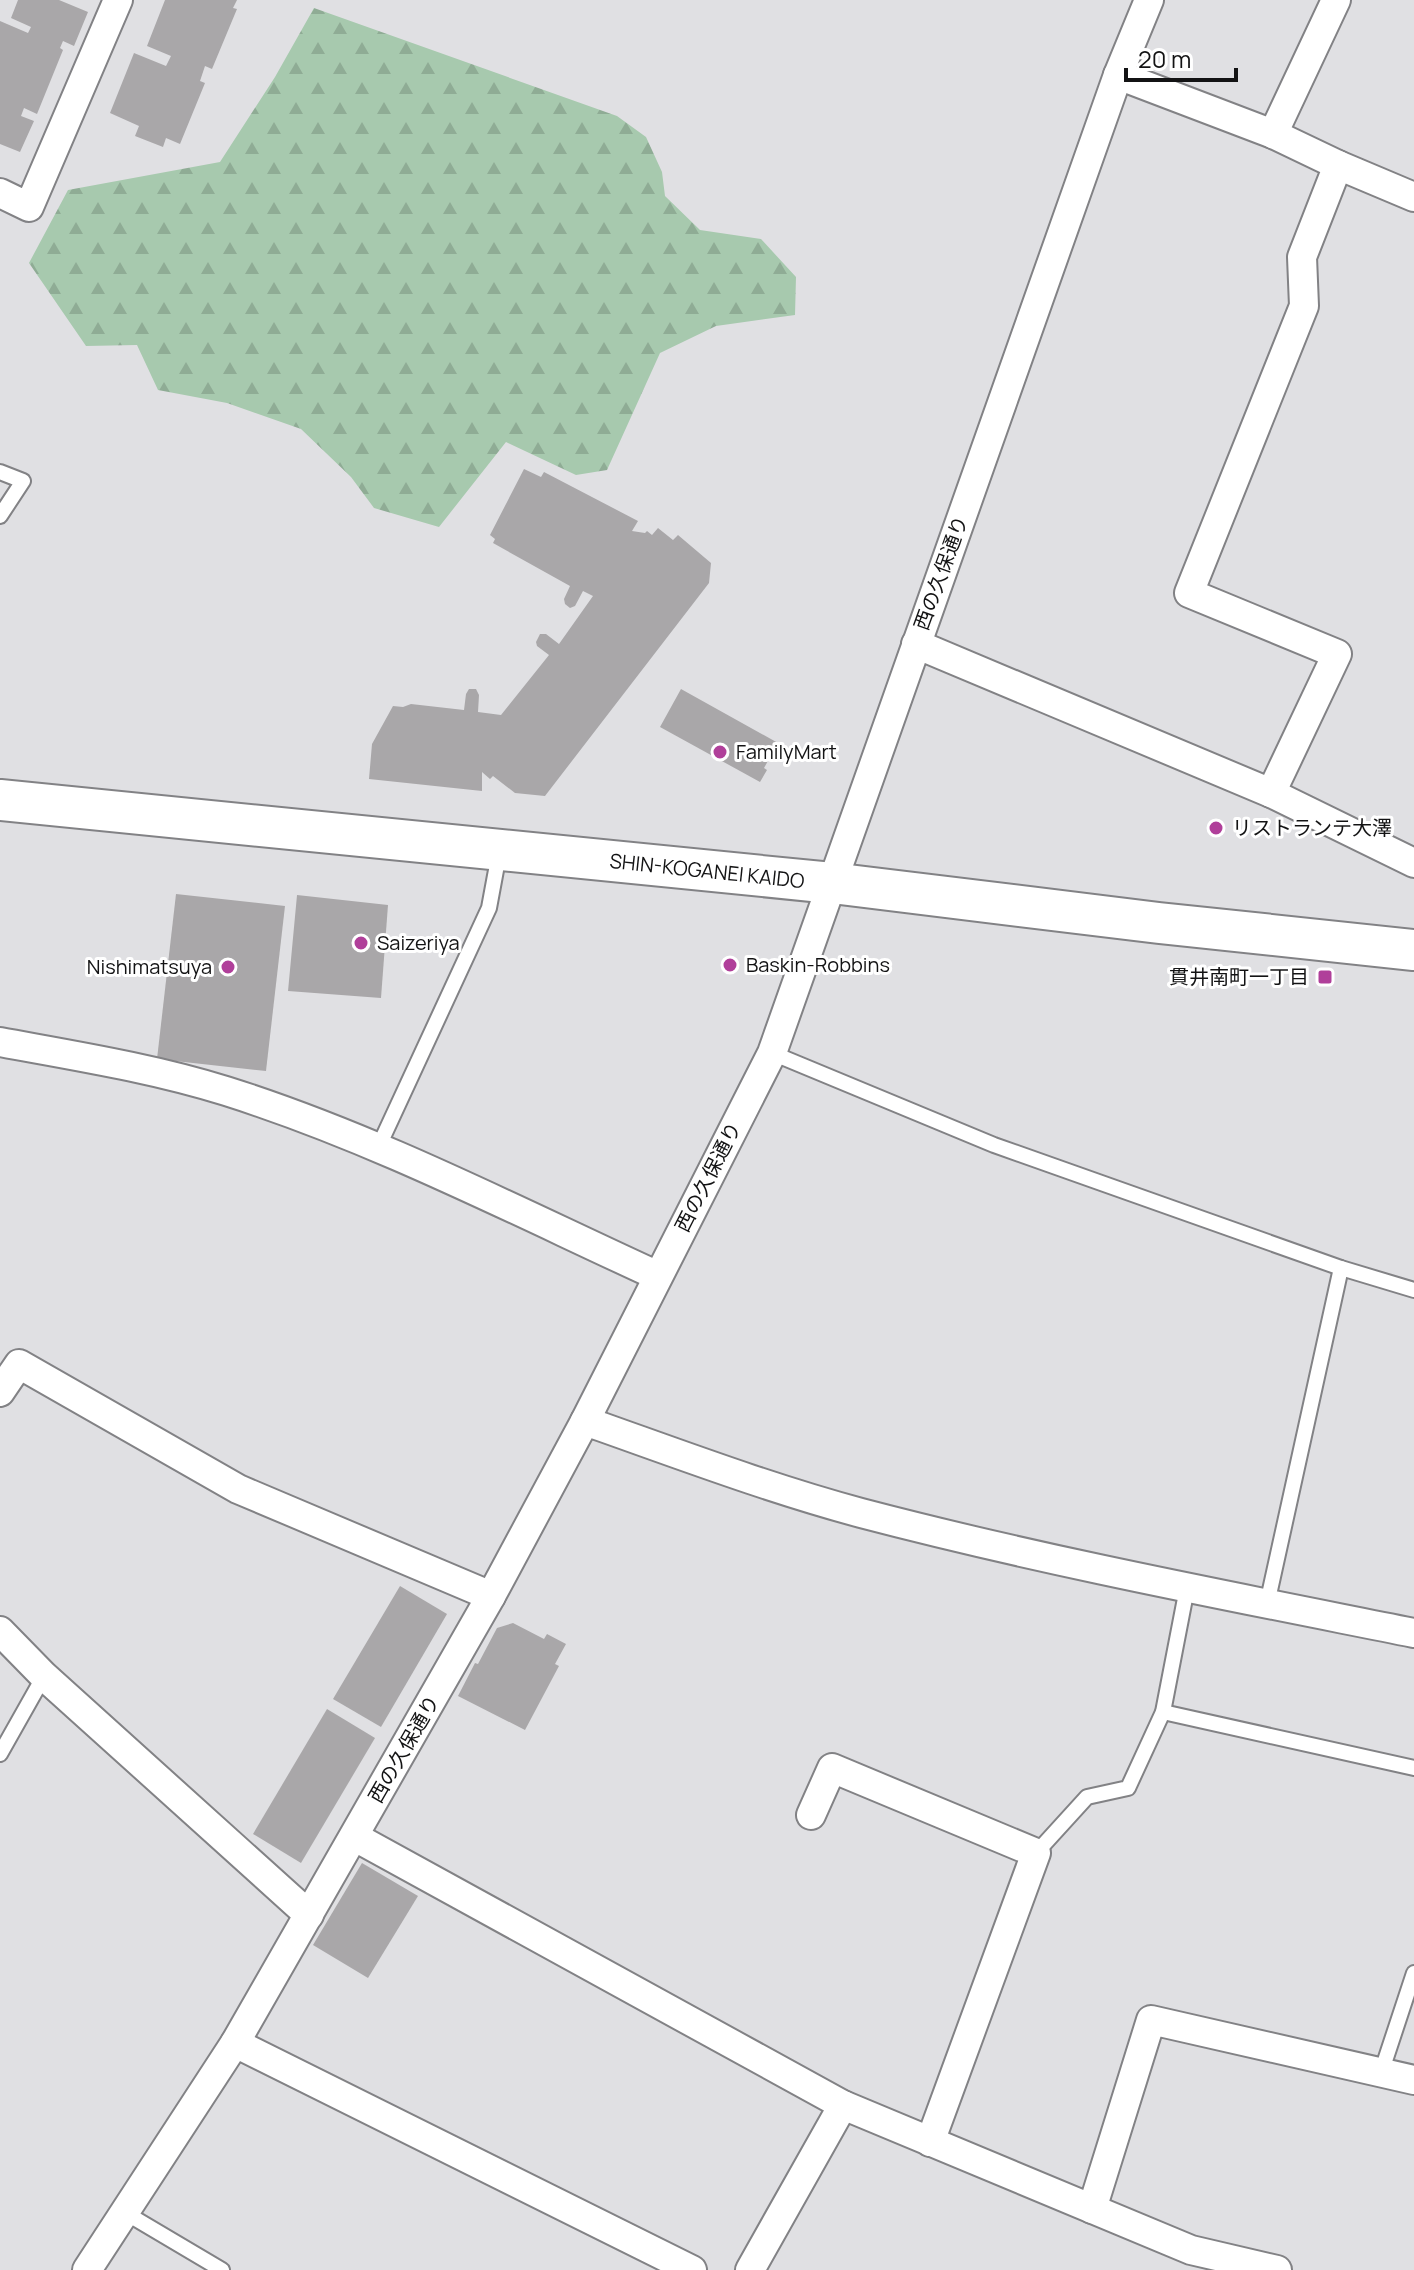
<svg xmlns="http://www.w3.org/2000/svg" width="1414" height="2270" font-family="Manrope,'Noto Sans JP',sans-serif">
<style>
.forest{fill:url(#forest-firs)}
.building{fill:#a9a7a9}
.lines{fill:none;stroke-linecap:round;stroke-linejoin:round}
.service-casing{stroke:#828285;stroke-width:18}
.minor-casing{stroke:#828285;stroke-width:32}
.secondary-casing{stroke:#828285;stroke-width:44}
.service{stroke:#fff;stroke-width:14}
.minor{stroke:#fff;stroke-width:28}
.secondary{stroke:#fff;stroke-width:40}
.poi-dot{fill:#b03f9a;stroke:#fff;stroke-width:3}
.labels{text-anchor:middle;stroke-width:6;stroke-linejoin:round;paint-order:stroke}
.street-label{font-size:20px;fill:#131314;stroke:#fff}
.poi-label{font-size:20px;fill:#131314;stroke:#fff;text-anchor:start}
</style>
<defs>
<pattern id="forest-firs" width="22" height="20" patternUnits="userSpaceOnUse" patternTransform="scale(2)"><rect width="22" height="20" fill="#a7c9ae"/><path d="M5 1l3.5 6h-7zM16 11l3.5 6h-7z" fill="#8fac95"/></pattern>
</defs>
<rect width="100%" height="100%" fill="#e0e0e3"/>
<!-- forest -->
<polygon class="forest" points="314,8 617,116 646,137 662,172 665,196 700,230 761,239 796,277 795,315 716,326 660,353 607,470 576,475 506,442 439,527 374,508 351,477 301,429 227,403 158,390 137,345 86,346 29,263 68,190 220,162 275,77"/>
<!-- building -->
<g class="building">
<polygon points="18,0 59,0 88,12 74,46 63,41 60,48 63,50 37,114 24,108 21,116 34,121 20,152 0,144 0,21 28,33 31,27 11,18"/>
<polygon points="165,0 237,0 233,8 237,9 212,69 205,66 200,81 205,83 180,144 166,138 163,147 135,136 139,126 110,113 134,53 166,66 171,56 147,46"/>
<polygon points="524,469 541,477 544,472 638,521 632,531 645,533 647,531 652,535 658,528 673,540 678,535 711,563 709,583 545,796 515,793 493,776 490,779 482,772 482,791 369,779 372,744 393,706 403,707 411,704 464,710 466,694 469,689 476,689 479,695 478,712 501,715 549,655 537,646 536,642 540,634 546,634 559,644 593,596 583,591 575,606 570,608 565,604 564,599 570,586 493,543 495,539 490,535"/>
<polygon points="681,689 778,743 764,768 767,770 760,782 660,727"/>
<polygon points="176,894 285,906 266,1071 157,1059"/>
<polygon points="297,895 388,905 381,998 288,991"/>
<polygon points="400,1586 447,1614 381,1727 333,1699"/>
<polygon points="513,1623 544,1639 547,1634 566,1644 555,1664 559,1666 525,1730 458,1696 475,1663 478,1664 497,1628"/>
<polygon points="327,1709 375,1738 301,1863 253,1834"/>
<polygon points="362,1863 418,1896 368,1978 313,1945"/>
</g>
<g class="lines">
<!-- service casing -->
<g class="service-casing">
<g id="service">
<polyline points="0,472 23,481 0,516"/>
<polyline points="772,1053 994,1145 1341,1268 1414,1290"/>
<polyline points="378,1148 489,908 499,854"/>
<polyline points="1267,1604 1341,1268"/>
<polyline points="1163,1712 1414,1768"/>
<polyline points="0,1754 44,1676"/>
<polyline points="1036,1853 1087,1797 1128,1788 1163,1712 1187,1588"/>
<polyline points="1381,2073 1414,1973"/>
<polyline points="124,2212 222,2270"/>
</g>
</g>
<!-- minor casing -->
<g class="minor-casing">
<g id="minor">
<polyline points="1118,75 1273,134 1338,165 1302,257 1304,306 1189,593 1337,654 1271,793"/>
<polyline points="1273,134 1336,0"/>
<polyline points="1338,165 1414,197"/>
<polyline points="0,193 29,207 118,0"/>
<polyline points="916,644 1271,793 1414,863"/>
<path d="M 0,1042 C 76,1056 152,1068 226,1091 C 375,1138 516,1211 658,1276"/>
<polyline points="0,1392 19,1364 238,1489 491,1596"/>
<path d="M 585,1421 C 676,1453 768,1488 861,1513 C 1044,1561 1229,1596 1414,1633"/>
<polyline points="0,1631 44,1676 309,1915"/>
<polyline points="811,1815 832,1768 1036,1853 930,2142"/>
<polyline points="355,1837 843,2105 1191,2250 1277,2270"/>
<polyline points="235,2043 692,2270"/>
<polyline points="1092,2209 1151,2020 1414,2080"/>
<polyline points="87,2270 235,2043 491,1596 585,1421 772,1053 1118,75 1149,0"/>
<polyline points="750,2270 843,2105"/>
</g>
</g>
<!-- secondary casing -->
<g class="secondary-casing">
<polyline id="secondary" points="0,800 832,883 1159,923 1414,950"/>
</g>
<!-- service -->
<use href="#service" class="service"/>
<!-- minor -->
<use href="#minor" class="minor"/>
<!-- secondary -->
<use href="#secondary" class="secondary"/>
</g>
<!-- markers -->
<g class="poi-dot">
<circle cx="720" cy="752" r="8"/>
<circle cx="1216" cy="828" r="8"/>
<circle cx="361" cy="943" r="8"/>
<circle cx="730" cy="965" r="8"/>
<circle cx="228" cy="967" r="8"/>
<rect x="1317" y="969" width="16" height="16" rx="4"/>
</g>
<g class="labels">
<!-- street labels -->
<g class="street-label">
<text transform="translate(941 573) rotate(-70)" y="7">西の久保通り</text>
<text transform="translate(707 871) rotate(6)" y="7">SHIN-KOGANEI KAIDO</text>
<text transform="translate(708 1177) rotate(-63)" y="7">西の久保通り</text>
<text transform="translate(404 1749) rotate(-60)" y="7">西の久保通り</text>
</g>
<!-- poi labels -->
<g class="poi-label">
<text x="736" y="759">FamilyMart</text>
<text x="1232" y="835">リストランテ大澤</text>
<text x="377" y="950">Saizeriya</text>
<text x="746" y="972">Baskin-Robbins</text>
<text x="212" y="974" text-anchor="end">Nishimatsuya</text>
<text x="1309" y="984" text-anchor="end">貫井南町一丁目</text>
</g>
</g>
<!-- scale -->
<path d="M1126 68v12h110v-12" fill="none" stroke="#131314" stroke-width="4"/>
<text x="1138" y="68" font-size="24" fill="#131314" stroke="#ffffff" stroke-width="6" paint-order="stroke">20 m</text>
</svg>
